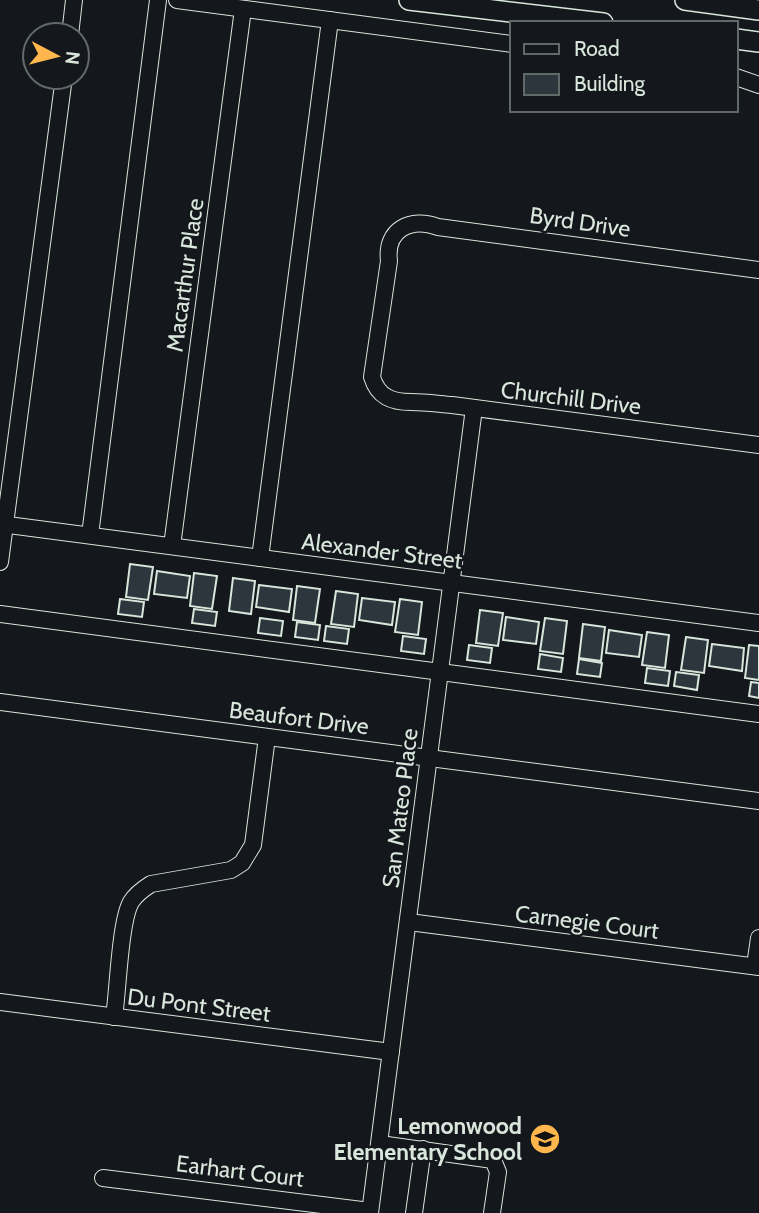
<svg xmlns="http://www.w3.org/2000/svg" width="759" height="1213" font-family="Cabin,sans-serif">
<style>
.building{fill:#2c363c;stroke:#d8e6dc;stroke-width:2}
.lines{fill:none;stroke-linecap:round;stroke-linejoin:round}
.minor-casing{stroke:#d8e6dc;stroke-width:18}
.major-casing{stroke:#d8e6dc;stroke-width:22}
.minor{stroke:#14181c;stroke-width:16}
.major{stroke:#14181c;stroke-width:19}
.labels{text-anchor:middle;stroke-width:5;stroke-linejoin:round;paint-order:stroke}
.street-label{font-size:23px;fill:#d8e6dc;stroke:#14181c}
.poi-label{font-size:23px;font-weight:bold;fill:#d8e6dc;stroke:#14181c;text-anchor:end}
</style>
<rect width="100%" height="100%" fill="#14181c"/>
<!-- building -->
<g class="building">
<polygon points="130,564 153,567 148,600 126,597"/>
<polygon points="157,571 190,576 187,598 154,594"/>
<polygon points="194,573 217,576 212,609 190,606"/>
<polygon points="233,578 255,581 251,614 229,611"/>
<polygon points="259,585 292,589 289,612 256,607"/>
<polygon points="297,586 320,589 315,623 293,620"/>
<polygon points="336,591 358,594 354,627 331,624"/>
<polygon points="362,598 395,602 392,625 359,620"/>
<polygon points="120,599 144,602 142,617 118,614"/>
<polygon points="400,599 422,602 418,635 395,632"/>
<polygon points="194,609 217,612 215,626 192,623"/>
<polygon points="480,610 503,613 498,646 476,643"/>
<polygon points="506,617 539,622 536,644 503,640"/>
<polygon points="260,618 283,621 281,636 258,633"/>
<polygon points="545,618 567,621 563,654 540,651"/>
<polygon points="297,622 320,625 318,640 295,637"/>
<polygon points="583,624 605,627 601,661 579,658"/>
<polygon points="326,626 349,629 347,644 324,641"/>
<polygon points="609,630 642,635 639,657 606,653"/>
<polygon points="647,632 669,635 665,668 642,665"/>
<polygon points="403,636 426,639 424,654 401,651"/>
<polygon points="686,637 708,640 704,673 681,670"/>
<polygon points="712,644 744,648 742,671 709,666"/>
<polygon points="469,645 492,648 490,663 467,660"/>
<polygon points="749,645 759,646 759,680 745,678"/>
<polygon points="540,654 563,658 561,672 538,669"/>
<polygon points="579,659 602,663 600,677 577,674"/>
<polygon points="647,668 670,671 668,686 645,683"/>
<polygon points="676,672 699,675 697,690 674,686"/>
<polygon points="751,682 759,683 759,698 749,696"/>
</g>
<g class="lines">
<!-- minor casing -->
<g class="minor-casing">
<g id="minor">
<polyline points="177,0 512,44"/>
<polyline points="70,35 74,0"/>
<polyline points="736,77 759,85"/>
<path d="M 759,270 L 438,227 C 411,217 385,229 389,261 L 372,377 C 378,397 392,402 411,402 C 425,402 439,404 452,405 L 759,445"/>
<polyline points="0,524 759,623"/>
<polyline points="90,535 158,0"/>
<polyline points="172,546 243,9"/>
<polyline points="260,558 330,20"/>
<polyline points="0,562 64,77"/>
<polyline points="0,614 759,714"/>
<polyline points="0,702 759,801"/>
<polyline points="409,922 759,967"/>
<polyline points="755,966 759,938"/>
<polyline points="0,1002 391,1052"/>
<path d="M 114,1017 C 118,991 120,921 131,902 C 136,894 143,889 151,884 L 231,870 L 242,863 L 253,845 L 267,737"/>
<polyline points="380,1144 493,1160 498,1172 492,1213"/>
<polyline points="103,1178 370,1211"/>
<polyline points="370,1213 474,408"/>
<polyline points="414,1213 423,1149"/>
</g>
</g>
<!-- major casing -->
<g class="major-casing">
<g id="major">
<polyline points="409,0 603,23"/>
<polyline points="685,0 759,10"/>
<polyline points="736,39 759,42"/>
</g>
</g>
<!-- minor -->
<use href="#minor" class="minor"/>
<!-- major -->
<use href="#major" class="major"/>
</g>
<!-- icons -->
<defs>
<g id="school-disc" transform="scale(1.575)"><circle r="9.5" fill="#ffb74d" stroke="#14181c"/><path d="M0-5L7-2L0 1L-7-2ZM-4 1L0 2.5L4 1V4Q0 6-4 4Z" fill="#111"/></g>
</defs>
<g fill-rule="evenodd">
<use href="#school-disc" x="545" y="1139"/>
</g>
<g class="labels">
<!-- street labels -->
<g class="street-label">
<text transform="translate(580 222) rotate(8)" y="8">Byrd Drive</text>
<text transform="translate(185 275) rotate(-82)" y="8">Macarthur Place</text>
<text transform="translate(571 398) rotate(7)" y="8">Churchill Drive</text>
<text transform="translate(382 551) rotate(7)" y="8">Alexander Street</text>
<text transform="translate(299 718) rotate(7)" y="8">Beaufort Drive</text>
<text transform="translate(400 808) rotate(-83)" y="8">San Mateo Place</text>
<text transform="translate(587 922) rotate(7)" y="8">Carnegie Court</text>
<text transform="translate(199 1005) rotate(7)" y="8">Du Pont Street</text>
<text transform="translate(240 1171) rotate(7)" y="8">Earhart Court</text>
</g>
<!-- poi labels -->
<g class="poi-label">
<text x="522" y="1134">Lemonwood<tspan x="522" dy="26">Elementary School</tspan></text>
</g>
</g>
<!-- legend -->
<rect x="510" y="21" width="228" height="91" fill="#14181c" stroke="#626a69" stroke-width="2"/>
<rect x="524" y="44" width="35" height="10" fill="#14181c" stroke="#626a69" stroke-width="2"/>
<text x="574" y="56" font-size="21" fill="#d8e6dc">Road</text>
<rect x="524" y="74" width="35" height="21" fill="#2c363c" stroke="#626a69" stroke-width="2"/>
<text x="574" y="91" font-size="21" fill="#d8e6dc">Building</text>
<!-- north arrow -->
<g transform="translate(56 56) rotate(97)"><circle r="33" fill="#14181c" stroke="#626a69" stroke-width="2"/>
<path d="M0-5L12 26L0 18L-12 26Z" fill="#ffb74d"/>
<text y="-10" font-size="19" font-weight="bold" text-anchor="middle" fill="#d8e6dc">N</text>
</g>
</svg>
